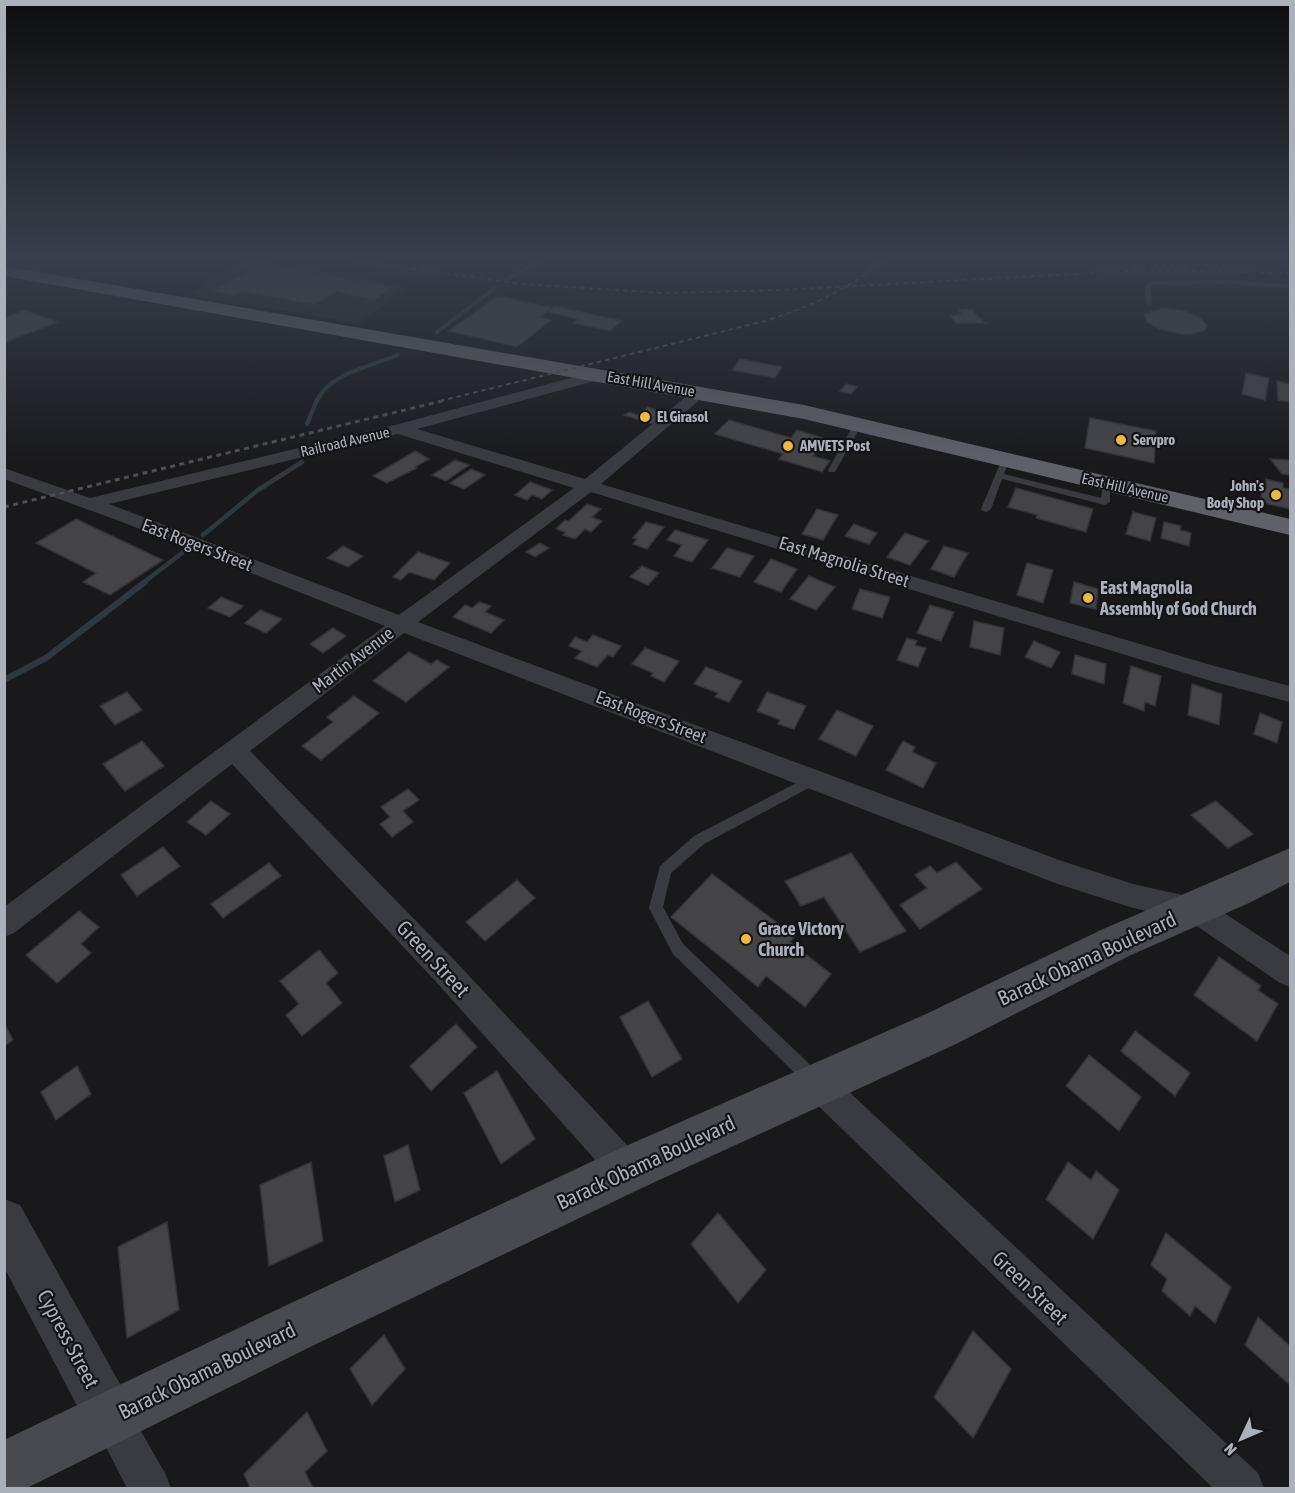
<svg xmlns="http://www.w3.org/2000/svg" width="1295" height="1493" font-family="'Asap Condensed',sans-serif">
<style>
.built{fill:#262528}
.lines{fill:none;stroke-linecap:round;stroke-linejoin:round}
.stream-far2{stroke:#2f383f;stroke-width:4}
.stream-far1{stroke:#2f383f;stroke-width:4.5}
.stream{stroke:#2f383f;stroke-width:6}
.building{fill:#444448;stroke:#343337;stroke-width:1.5}
.service{fill:#3a3b40;fill-rule:evenodd}
.minor{fill:#3a3b40;fill-rule:evenodd}
.tertiary{fill:#3a3b40;fill-rule:evenodd}
.secondary{fill:#494a50;fill-rule:evenodd}
.trunk{fill:#5f6068;fill-rule:evenodd}
.rail-far1{stroke:#4e4f55;stroke-width:2;stroke-dasharray:4.5 4;stroke-linecap:butt}
.rail{stroke:#4e4f55;stroke-width:3;stroke-dasharray:5 4.5;stroke-linecap:butt}
.poi-dot{fill:#ecb941;stroke:#141417;stroke-width:2}
.labels{text-anchor:middle;stroke-width:4.5;stroke-linejoin:round;paint-order:stroke}
.far-street-label{font-size:15px;fill:#acb0bb;stroke:#141417}
.far-poi-label{font-size:15px;font-weight:bold;fill:#acb0bb;stroke:#141417;text-anchor:start}
.street-label{font-size:18px;fill:#acb0bb;stroke:#141417}
.poi-label{font-size:18px;font-weight:bold;fill:#acb0bb;stroke:#141417;text-anchor:start}
.near-street-label{font-size:21px;fill:#acb0bb;stroke:#141417}
</style>
<rect width="100%" height="100%" fill="#19191c"/>
<!-- built -->
<polygon class="built" points="247,259 408,286 359,324 189,294"/>
<g class="lines">
<!-- stream-far2 -->
<g class="stream-far2">
<polyline points="505,280 547,258"/>
<polyline points="437,332 495,288"/>
<path d="M 317,401 C 328,374 373,365 398,355"/>
</g>
<!-- stream-far1 -->
<g class="stream-far1">
<polyline points="307,424 317,400"/>
<polyline points="203,535 258,490 302,462"/>
<polyline points="143,583 182,553"/>
</g>
<!-- stream -->
<polyline class="stream" points="4,680 46,658 145,582"/>
</g>
<!-- building -->
<g class="building">
<polygon points="245,261 279,266 393,287 374,300 336,291 315,305 242,291 235,295 213,291 252,269 238,266"/>
<polygon points="498,296 553,308 540,317 551,320 517,347 449,331"/>
<polygon points="555,306 621,321 610,331 574,323 578,319 547,312"/>
<polygon points="1162,308 1181,310 1199,317 1207,326 1205,330 1192,334 1182,334 1160,329 1147,322 1145,314"/>
<polygon points="971,309 985,323 957,323 950,316 963,314 958,310"/>
<polygon points="24,310 57,322 4,343 4,318"/>
<polygon points="740,359 782,367 775,378 732,370"/>
<polygon points="1246,373 1269,378 1265,400 1242,394"/>
<polygon points="1277,381 1290,384 1290,402 1278,400"/>
<polygon points="846,384 857,387 851,394 840,391"/>
<polygon points="648,407 666,414 652,424 624,415 630,412 637,415"/>
<polygon points="1090,418 1156,431 1154,463 1085,448"/>
<polygon points="729,420 791,438 797,430 826,439 813,456 830,461 822,472 779,459 783,454 715,434"/>
<polygon points="415,451 429,459 415,467 417,468 387,483 373,476"/>
<polygon points="1270,459 1290,460 1290,475 1282,474"/>
<polygon points="455,460 469,465 446,481 432,475"/>
<polygon points="471,469 485,475 464,489 450,483"/>
<polygon points="1266,479 1283,483 1283,488 1290,489 1290,509 1261,502 1262,487 1266,488"/>
<polygon points="530,482 552,490 542,499 532,495 527,500 515,495"/>
<polygon points="1016,488 1093,509 1086,532 1036,518 1037,515 1008,507"/>
<polygon points="587,504 601,509 592,517 602,521 591,532 585,529 575,539 563,535 565,532 556,529 565,520 569,521"/>
<polygon points="817,509 838,515 823,540 802,534"/>
<polygon points="1133,512 1156,518 1150,541 1126,534"/>
<polygon points="76,519 163,560 110,595 83,582 96,573 36,543"/>
<polygon points="646,522 664,527 647,549 633,544 637,539 633,538"/>
<polygon points="1164,522 1181,526 1180,530 1191,533 1189,546 1161,538"/>
<polygon points="854,524 877,533 869,544 845,536"/>
<polygon points="675,530 708,540 692,562 674,556 682,545 667,540"/>
<polygon points="905,533 928,541 910,565 887,557"/>
<polygon points="540,543 549,548 535,557 526,552"/>
<polygon points="343,546 363,556 348,567 327,558"/>
<polygon points="944,546 968,553 954,577 931,569"/>
<polygon points="727,548 754,556 740,577 712,568"/>
<polygon points="418,552 450,563 434,580 409,572 401,580 393,577"/>
<polygon points="771,559 797,569 781,592 754,582"/>
<polygon points="1027,563 1053,570 1043,603 1017,595"/>
<polygon points="642,566 659,573 648,585 630,577"/>
<polygon points="809,576 835,587 816,610 790,599"/>
<polygon points="1074,582 1098,589 1096,609 1070,603"/>
<polygon points="860,589 890,597 882,618 852,609"/>
<polygon points="221,597 243,606 230,617 208,608"/>
<polygon points="479,602 491,606 485,612 504,620 491,633 453,617 465,605 472,608"/>
<polygon points="930,605 954,612 941,641 917,633"/>
<polygon points="260,610 282,619 266,633 245,623"/>
<polygon points="974,621 1004,628 1000,655 970,647"/>
<polygon points="333,628 346,636 323,653 310,644"/>
<polygon points="593,635 621,646 613,657 608,655 597,667 575,658 582,651 569,646 575,637 587,642"/>
<polygon points="907,638 917,641 915,645 926,648 918,667 897,660"/>
<polygon points="1034,641 1060,652 1051,668 1025,657"/>
<polygon points="645,648 679,661 664,682 651,676 653,673 632,664"/>
<polygon points="409,652 431,664 437,660 449,667 406,702 373,681"/>
<polygon points="1075,655 1106,664 1104,684 1072,674"/>
<polygon points="1131,666 1161,676 1155,706 1145,702 1144,711 1123,703"/>
<polygon points="706,667 742,681 729,702 715,697 718,693 694,684"/>
<polygon points="1192,684 1222,694 1219,725 1188,715"/>
<polygon points="127,692 142,710 115,725 100,706"/>
<polygon points="767,692 806,706 794,729 778,724 780,720 757,711"/>
<polygon points="354,696 379,713 321,760 302,746 333,722 327,717"/>
<polygon points="837,710 873,726 856,756 819,739"/>
<polygon points="1260,713 1282,722 1277,743 1254,734"/>
<polygon points="142,741 164,766 125,791 103,764"/>
<polygon points="903,741 915,747 912,752 936,763 923,788 886,770"/>
<polygon points="408,789 419,800 403,811 413,822 392,837 380,824 390,817 381,807"/>
<polygon points="211,801 230,814 206,835 187,822"/>
<polygon points="1216,801 1253,834 1228,848 1191,815"/>
<polygon points="163,847 180,866 137,896 121,875"/>
<polygon points="851,853 906,931 860,952 824,897 801,906 785,881"/>
<polygon points="956,862 982,889 920,929 900,905 927,888 915,875 930,866 937,873"/>
<polygon points="269,863 281,876 223,918 211,904"/>
<polygon points="712,874 795,936 790,942 831,974 805,1007 766,976 758,987 671,917"/>
<polygon points="517,880 535,898 485,941 466,922"/>
<polygon points="79,911 99,927 81,944 91,953 57,983 26,955"/>
<polygon points="319,950 338,973 326,983 342,1003 302,1036 286,1015 299,1004 280,981"/>
<polygon points="1219,957 1261,986 1258,990 1278,1004 1257,1041 1194,995"/>
<polygon points="648,1001 682,1059 652,1077 620,1017"/>
<polygon points="4,1023 13,1040 4,1046"/>
<polygon points="456,1024 477,1047 431,1091 410,1066"/>
<polygon points="1135,1031 1190,1073 1175,1096 1121,1051"/>
<polygon points="1089,1055 1141,1097 1119,1131 1066,1086"/>
<polygon points="77,1066 91,1094 56,1120 41,1092"/>
<polygon points="497,1071 535,1139 501,1164 464,1093"/>
<polygon points="408,1145 420,1190 395,1202 384,1156"/>
<polygon points="311,1162 323,1241 269,1266 260,1185"/>
<polygon points="1068,1162 1091,1180 1096,1171 1119,1190 1093,1239 1046,1199"/>
<polygon points="718,1213 766,1270 738,1303 691,1244"/>
<polygon points="167,1222 179,1310 127,1338 118,1247"/>
<polygon points="1166,1233 1231,1287 1215,1323 1195,1306 1190,1316 1162,1291 1167,1279 1151,1265"/>
<polygon points="1258,1317 1290,1346 1290,1385 1245,1345"/>
<polygon points="973,1331 1011,1369 973,1438 934,1397"/>
<polygon points="384,1335 405,1369 372,1405 350,1369"/>
<polygon points="307,1412 327,1451 305,1472 313,1488 250,1488 244,1474"/>
</g>
<g class="lines">
<!-- service -->
<g class="service">
<polygon points="1225,280 1290,284 1290,288 1225,284 1153,285 1151,288 1152,303 1149,305 1146,303 1145,288 1149,282"/>
<polygon points="855,422 862,424 835,472 829,472 828,470"/>
<polygon points="1006,456 1010,459 1004,474 1101,498 1103,484 1104,482 1110,482 1110,502 1105,505 1002,479 991,509 986,512 983,511 981,509 1002,459"/>
<polygon points="814,774 818,775 820,779 818,783 704,844 671,873 663,907 683,944 818,1072 820,1078 818,1084 812,1086 806,1084 673,954 649,908 660,866 694,836"/>
</g>
<!-- minor -->
<g class="minor">
<path d="M 601,370 L 606,372 L 609,375 L 606,378 L 417,429 L 585,479 L 694,390 L 704,390 L 707,393 L 704,396 L 601,484 L 1211,665 L 1290,686 L 1290,702 L 1211,681 L 591,492 L 418,622 L 1059,860 L 1133,884 L 1204,900 L 1290,956 L 1290,987 L 1280,983 L 1188,920 L 1133,908 L 1058,884 L 404,633 L 250,751 L 459,965 L 639,1158 L 644,1170 L 639,1182 L 627,1187 L 615,1182 L 439,985 L 232,764 L 14,933 L 4,937 L 4,907 L 385,626 L 122,522 L 4,479 L 4,468 L 90,498 L 395,425 ZM 398,434 L 574,488 L 399,615 L 109,504 Z"/>
<polygon points="819,1069 830,1074 1258,1473 1264,1488 1213,1488 808,1096 803,1085 808,1074"/>
<polygon points="111,1398 125,1404 165,1473 171,1488 127,1488 91,1418 97,1404"/>
</g>
<!-- tertiary -->
<polygon class="tertiary" points="4,1199 20,1205 129,1400 136,1418 129,1436 111,1443 93,1436 4,1267"/>
<!-- secondary -->
<polygon class="secondary" points="1290,848 1290,882 1249,903 1129,956 956,1044 644,1187 308,1348 27,1488 4,1488 4,1440 272,1312 610,1153 926,1014 1101,930"/>
<!-- trunk -->
<polygon class="trunk" points="4,266 804,405 1290,519 1290,535 804,419 4,276"/>
<!-- rail-far1 -->
<g class="rail-far1">
<polyline points="336,258 522,284 662,293 782,290 1145,270 1290,273"/>
<path d="M 440,401 L 765,321 C 810,307 850,289 887,258"/>
</g>
<!-- rail -->
<polyline class="rail" points="4,507 446,400"/>
</g>
<!-- sky -->
<linearGradient id="sky" x2="0" y2="1"><stop stop-color="#0e0e0f"/><stop offset="0.55" stop-color="#383e4b"/><stop offset="1" stop-color="#383e4b" stop-opacity="0"/></linearGradient>
<rect width="1295" height="467" fill="url(#sky)"/>
<!-- markers -->
<g class="poi-dot">
<circle cx="645" cy="417" r="6"/>
<circle cx="1121" cy="440" r="6"/>
<circle cx="788" cy="446" r="6"/>
<circle cx="1276" cy="495" r="6"/>
<circle cx="1088" cy="598" r="6"/>
<circle cx="746" cy="939" r="6"/>
</g>
<g class="labels">
<!-- far-street labels -->
<g class="far-street-label">
<text transform="translate(651 384) rotate(10)" y="5">East Hill Avenue</text>
<text transform="translate(345 442) rotate(-13)" y="5">Railroad Avenue</text>
<text transform="translate(1125 488) rotate(13)" y="5">East Hill Avenue</text>
</g>
<!-- far-poi labels -->
<g class="far-poi-label">
<text x="657" y="422">El Girasol</text>
<text x="1133" y="445">Servpro</text>
<text x="800" y="451">AMVETS Post</text>
<text x="1264" y="491" text-anchor="end">John's<tspan x="1264" dy="17">Body Shop</tspan></text>
</g>
<!-- street labels -->
<g class="street-label">
<text transform="translate(197 545) rotate(21)" y="6">East Rogers Street</text>
<text transform="translate(844 562) rotate(17)" y="6">East Magnolia Street</text>
<text transform="translate(353 660) rotate(-37)" y="6">Martin Avenue</text>
<text transform="translate(651 717) rotate(21)" y="6">East Rogers Street</text>
</g>
<!-- poi labels -->
<g class="poi-label">
<text x="1100" y="594">East Magnolia<tspan x="1100" dy="21">Assembly of God Church</tspan></text>
<text x="758" y="935">Grace Victory<tspan x="758" dy="21">Church</tspan></text>
</g>
<!-- near-street labels -->
<g class="near-street-label">
<text transform="translate(433 959) rotate(47)" y="7">Green Street</text>
<text transform="translate(1087 959) rotate(-25)" y="7">Barack Obama Boulevard</text>
<text transform="translate(646 1163) rotate(-25)" y="7">Barack Obama Boulevard</text>
<text transform="translate(1030 1288) rotate(44)" y="7">Green Street</text>
<text transform="translate(68 1339) rotate(62)" y="7">Cypress Street</text>
<text transform="translate(207 1371) rotate(-26)" y="7">Barack Obama Boulevard</text>
</g>
</g>
<!-- border -->
<rect width="1295" height="1493" fill="none" stroke="#acb0bb" stroke-width="12"/>
<!-- north arrow -->
<g transform="translate(1241 1439) rotate(226)" stroke="#141417" stroke-width="4.5" paint-order="stroke">
<path d="M0-4.5L10 22L0 15L-10 22Z" fill="#acb0bb"/>
<text y="-9" font-size="16" font-weight="bold" text-anchor="middle" fill="#acb0bb">N</text>
</g>
</svg>
